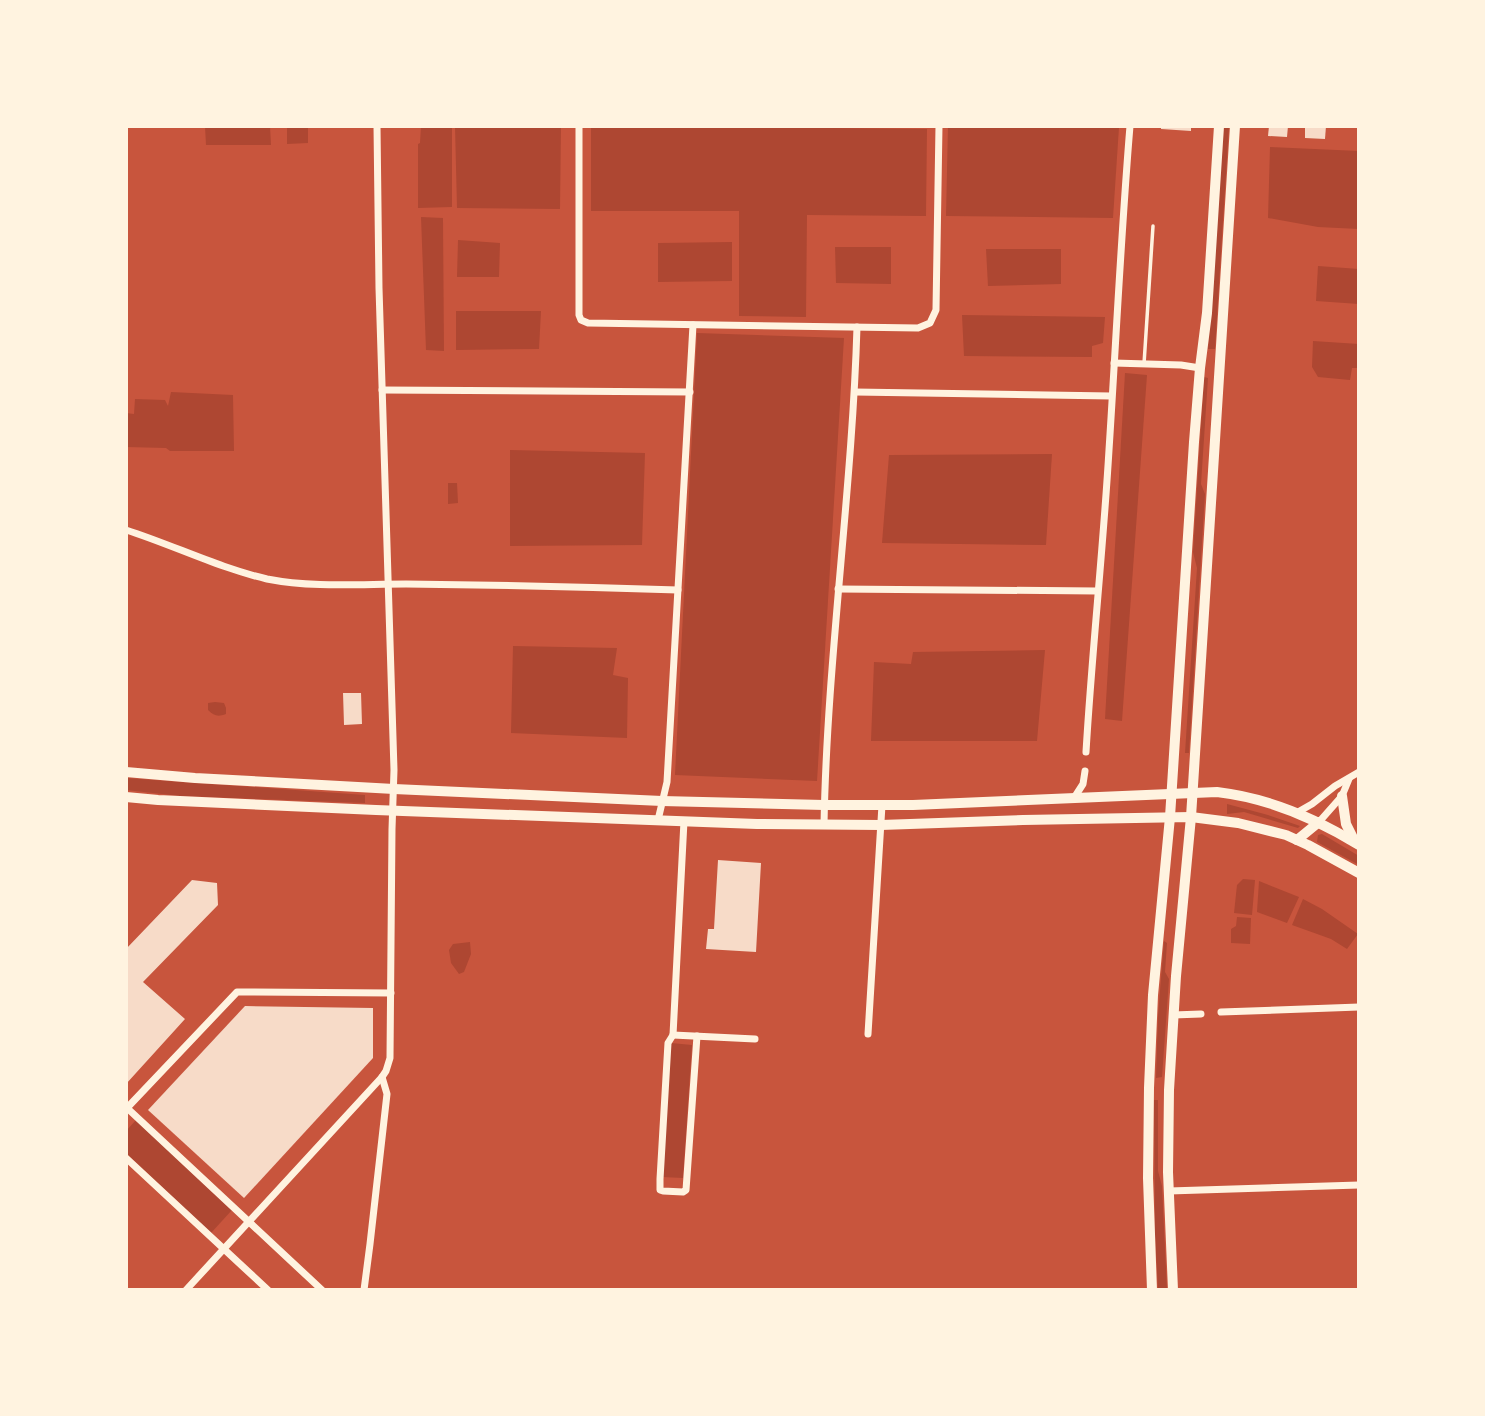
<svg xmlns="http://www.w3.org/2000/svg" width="1485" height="1416" font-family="'DM Sans',sans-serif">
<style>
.green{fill:#ae4732}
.building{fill:#f7dbc8}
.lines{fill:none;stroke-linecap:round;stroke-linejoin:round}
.service{stroke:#fff3e0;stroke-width:3.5}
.minor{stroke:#fff3e0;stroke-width:7}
.secondary{stroke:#fff3e0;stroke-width:10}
</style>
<rect width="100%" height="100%" fill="#c8553d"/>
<!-- green -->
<g class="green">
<polygon points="205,126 270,126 271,145 206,145"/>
<polygon points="287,126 308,126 308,143 287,144"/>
<polygon points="421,126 452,126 452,207 418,208 418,144 420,143"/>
<polygon points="455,126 561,126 560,209 457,208"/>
<polygon points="720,126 832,126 833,128 927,129 926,216 807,215 806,317 739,316 739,211 591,211 591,127 719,127"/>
<polygon points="948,126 1119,127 1113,218 946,216"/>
<polygon points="1224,126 1229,126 1215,349 1208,349"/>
<polygon points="1270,147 1359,151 1359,229 1318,227 1268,218"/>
<polygon points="421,217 443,218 444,351 426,350"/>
<polygon points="458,240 500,243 499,277 457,277"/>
<polygon points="732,242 732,281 658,282 658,243"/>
<polygon points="835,247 891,247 891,284 836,283"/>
<polygon points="986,249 1061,249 1061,284 988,286"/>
<polygon points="1318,266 1359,269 1359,304 1316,301"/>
<polygon points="456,311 541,311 539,349 456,350"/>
<polygon points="962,315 1105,317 1103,343 1092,346 1092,357 964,356"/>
<polygon points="697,333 844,338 817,781 675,775"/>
<polygon points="1313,341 1359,344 1359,368 1352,368 1350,380 1318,377 1312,367"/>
<polygon points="1125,373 1147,375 1122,721 1105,719"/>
<polygon points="1204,377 1208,378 1201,484 1205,494 1189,753 1185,753 1197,568 1193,552"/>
<polygon points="171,392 233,395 234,451 170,451 166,448 126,447 126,413 134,414 135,399 165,400 168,406"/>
<polygon points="510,450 645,453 642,545 510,546"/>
<polygon points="1052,454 1046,545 882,543 889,455"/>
<polygon points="448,483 457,483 458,503 448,504"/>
<polygon points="513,646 617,648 613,675 628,678 627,738 511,733"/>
<polygon points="1045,650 1037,741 871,741 874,662 911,664 913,652"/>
<path d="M 215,702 L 224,703 L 226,708 L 226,714 C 218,717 214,716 208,710 L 208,703 Z"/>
<polygon points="126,778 365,795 365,803 180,796 126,790"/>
<polygon points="1227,804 1268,815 1300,826 1298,828 1244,812 1227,814"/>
<polygon points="1322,834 1359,856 1359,865 1317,842 1318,835"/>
<polygon points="1243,879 1255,880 1252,915 1234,913 1237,885"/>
<polygon points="1259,881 1299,897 1287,923 1257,912"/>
<polygon points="1303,899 1322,909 1358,934 1347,949 1331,939 1292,925"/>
<polygon points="1237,917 1251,918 1250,944 1231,943 1231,929 1236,926"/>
<polygon points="1164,941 1167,943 1165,972 1169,979 1162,1077 1156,1078 1158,1016"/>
<polygon points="470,942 471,954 464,972 459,974 451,963 449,950 453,944"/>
<polygon points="671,1043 692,1045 683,1178 662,1177"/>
<polygon points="1154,1100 1158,1100 1158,1171 1162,1186 1167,1290 1158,1290 1155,1234"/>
<polygon points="136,1120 232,1210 211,1233 126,1153 126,1131"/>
</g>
<!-- building -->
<g class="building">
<polygon points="1161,126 1191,126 1191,131 1161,129"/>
<polygon points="1269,126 1288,126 1287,137 1268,136"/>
<polygon points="1305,126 1326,126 1325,139 1305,138"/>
<polygon points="343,693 361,693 362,724 344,725"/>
<polygon points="718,860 761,863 756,952 706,949 708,929 714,929"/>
<polygon points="192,880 217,883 218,905 143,982 185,1019 126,1084 126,949"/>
<polygon points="245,1006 373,1008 373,1058 244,1198 148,1110"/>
</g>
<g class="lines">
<!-- service -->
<polyline class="service" points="1144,364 1153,226"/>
<!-- minor -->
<g class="minor">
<polyline points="579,126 579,315 581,320 588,323 918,328 930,323 936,310 939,126"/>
<polyline points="1114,363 1181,365 1200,368"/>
<polyline points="382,390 690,392"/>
<polyline points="855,392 1111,396"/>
<path d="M 126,530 C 173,545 219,568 267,579 C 313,588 360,584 406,584 C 497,585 587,587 678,590"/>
<polyline points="838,589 1097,591"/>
<path d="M 1086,752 C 1092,651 1103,551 1109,450 C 1116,342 1121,234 1130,126"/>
<polyline points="1074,798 1083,784 1085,771"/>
<polyline points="1298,812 1312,804 1335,786 1359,772"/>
<polyline points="658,820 667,782 693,325"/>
<polyline points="684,821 673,1035 668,1043 660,1179 660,1190 663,1191 683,1192 686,1190 697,1036"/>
<polyline points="1319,822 1342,796 1349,779"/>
<path d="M 824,825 C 827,659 852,493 857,327"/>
<polyline points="1221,1012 1359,1007"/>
<polyline points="1173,1015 1201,1014"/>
<polyline points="868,1034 882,805"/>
<polyline points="673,1035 755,1039"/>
<polyline points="126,1107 322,1290"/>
<polyline points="126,1109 237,992 391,993"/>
<polyline points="126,1158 268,1290"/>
<polyline points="1169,1191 1359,1185"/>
<polyline points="186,1290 382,1077 386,1071 390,1058 392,829 394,770 379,288 377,126"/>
<polyline points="364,1290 370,1244 387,1094 382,1077"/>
</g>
<!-- secondary -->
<g class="secondary">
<path d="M 126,772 L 195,778 L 394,789 L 662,801 L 824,805 L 913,805 L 1217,792 C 1269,798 1315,818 1359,845"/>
<polyline points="1342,796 1346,824 1355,842"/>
<polyline points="126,797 158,800 376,810 757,824 881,825 1023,820 1191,817 1238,823 1286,835 1308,845 1359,873"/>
<polyline points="1297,840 1319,822"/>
<polyline points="1152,1290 1148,1178 1149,1088 1153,995 1170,817 1194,442 1200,368 1207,313 1219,126"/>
<polyline points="1173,1290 1168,1172 1169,1090 1176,976 1191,817 1235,126"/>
</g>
</g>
<!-- border -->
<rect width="1485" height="1416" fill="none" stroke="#fff3e0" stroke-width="256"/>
</svg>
